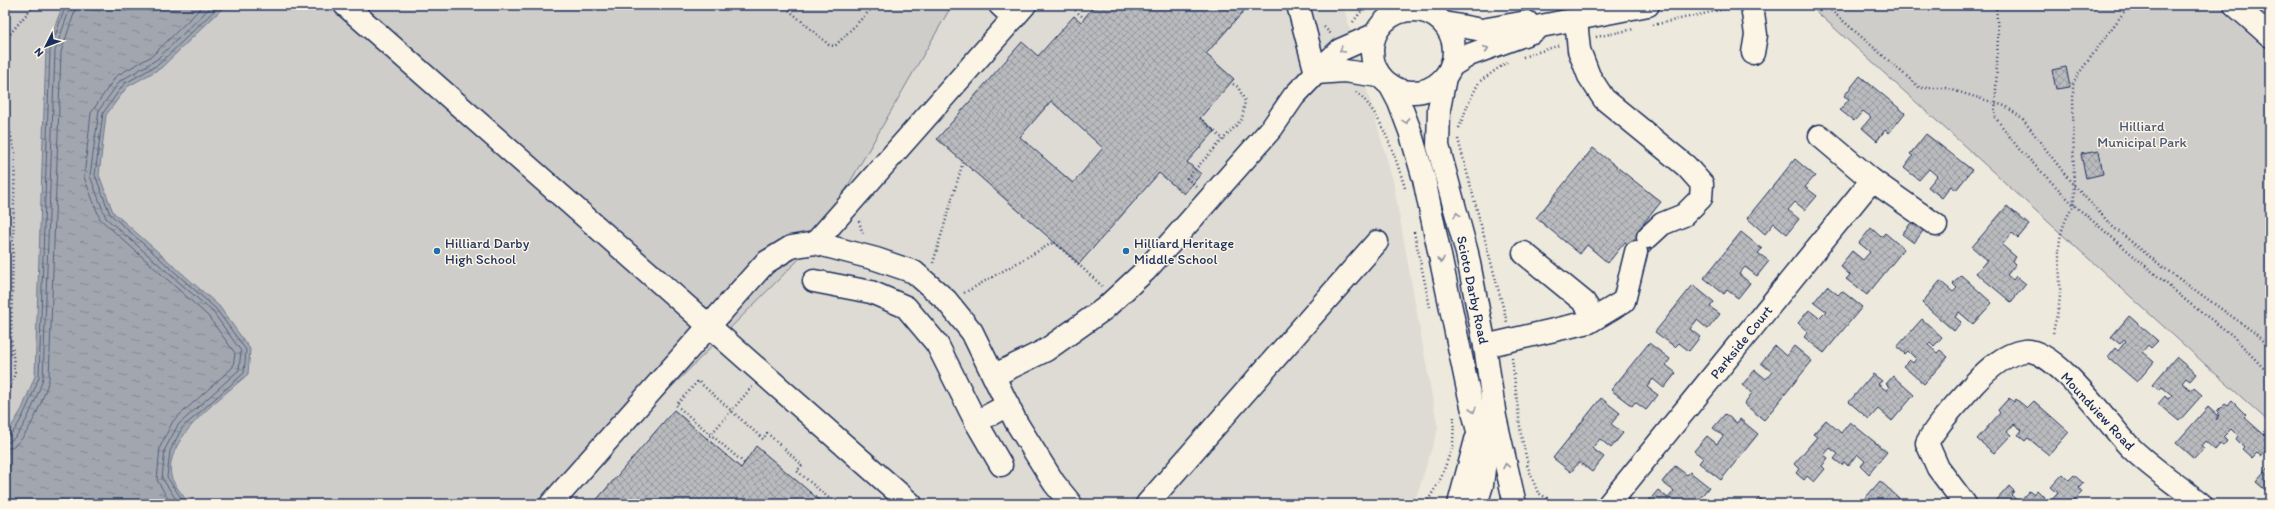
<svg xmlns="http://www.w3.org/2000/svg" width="2275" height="509" font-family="Itim,sans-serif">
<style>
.built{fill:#dedbd4}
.park{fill:#cfcdca;stroke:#757e94}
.water{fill:url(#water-ripples);stroke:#6c778f}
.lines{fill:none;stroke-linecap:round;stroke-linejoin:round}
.shore{stroke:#515f7e;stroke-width:1}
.building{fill:url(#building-cross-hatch);stroke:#1b2f5e;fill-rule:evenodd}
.minor-casing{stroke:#1b2f5e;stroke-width:25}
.major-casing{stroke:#1b2f5e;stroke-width:25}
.path{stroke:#1b2f5e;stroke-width:2.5;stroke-dasharray:1 3;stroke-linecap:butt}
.minor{stroke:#fcf5e5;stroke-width:22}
.major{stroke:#fcf5e5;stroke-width:22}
.oneway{stroke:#8c92a2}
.poi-dot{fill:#1f6fb2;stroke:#fcf5e5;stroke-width:1.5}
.labels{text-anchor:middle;stroke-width:3;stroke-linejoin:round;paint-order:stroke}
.park-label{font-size:14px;fill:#485679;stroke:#fcf5e5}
.poi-label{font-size:14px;fill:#1b2f5e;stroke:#fcf5e5;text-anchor:start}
.street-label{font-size:14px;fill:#1b2f5e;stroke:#fcf5e5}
</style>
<defs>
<pattern id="water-ripples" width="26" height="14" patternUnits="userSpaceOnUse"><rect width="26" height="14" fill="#a2a7af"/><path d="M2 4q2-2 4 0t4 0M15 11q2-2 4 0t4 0" fill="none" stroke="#838892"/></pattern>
<pattern id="building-cross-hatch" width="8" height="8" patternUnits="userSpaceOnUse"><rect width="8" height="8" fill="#babbbe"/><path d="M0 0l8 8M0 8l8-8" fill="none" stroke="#96989e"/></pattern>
</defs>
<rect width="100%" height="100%" fill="#eee9dd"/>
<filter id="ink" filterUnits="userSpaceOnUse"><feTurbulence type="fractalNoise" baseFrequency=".025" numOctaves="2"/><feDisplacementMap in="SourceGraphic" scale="8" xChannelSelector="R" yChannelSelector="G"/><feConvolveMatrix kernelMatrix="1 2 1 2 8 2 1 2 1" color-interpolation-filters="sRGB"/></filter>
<g filter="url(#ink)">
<!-- built -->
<polygon class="built" points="9,5 1343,5 1393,181 1438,429 1414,504 5,504 5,10"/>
<!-- park -->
<g class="park">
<polygon points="9,5 952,5 815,243 555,504 5,504 5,10"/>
<polygon points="1809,5 2270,5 2270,423"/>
</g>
<!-- water -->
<path class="water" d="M 63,5 L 226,5 L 161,68 L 127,87 L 106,115 L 99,175 L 113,212 L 219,306 L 250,349 L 248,374 C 223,397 164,437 171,476 C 173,484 184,496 189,504 L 5,504 L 5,437 L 22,409 L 35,376 L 46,49 Z"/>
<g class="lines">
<!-- shore -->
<g class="shore">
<path d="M 5,438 C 17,437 35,388 39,377 L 50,50 L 66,5"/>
<path d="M 5,443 C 21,443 39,392 43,378 L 55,51 L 71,5"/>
<path d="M 5,449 C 26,449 44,397 49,379 L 61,52 L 77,5"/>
<polyline points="171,504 157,480 160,447 173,421 233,367 235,353 208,316 100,219 84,177 91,113 116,76 152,56 204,5"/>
<polyline points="179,504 162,478 165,449 178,425 239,370 241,351 213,312 106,218 90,176 99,110 120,81 156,60 213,5"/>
<polyline points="185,504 167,477 170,451 182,428 244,373 246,350 216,309 110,214 95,175 103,113 124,84 159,64 220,5"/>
</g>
</g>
<!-- building -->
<g class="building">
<path d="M 1095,5 L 1249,5 L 1206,54 L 1234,79 L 1200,118 L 1215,131 L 1187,162 L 1201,174 L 1184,194 L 1159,173 L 1079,264 L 937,139 L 1022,42 L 1038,56 L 1074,16 L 1081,22 ZM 1051,101 L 1103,148 L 1073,183 L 1020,137 Z"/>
<polygon points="2066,67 2070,87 2056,89 2052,70"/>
<polygon points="1860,76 1905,113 1889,133 1885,130 1877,141 1862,128 1871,117 1863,111 1854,121 1840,110 1849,99 1844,96"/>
<polygon points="1926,134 1972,170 1956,190 1951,186 1942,198 1928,187 1937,176 1929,169 1919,180 1904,168 1913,156 1910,154"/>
<polygon points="1593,148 1661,202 1639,229 1656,243 1644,258 1625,242 1608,263 1587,245 1580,254 1536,218"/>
<polygon points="2099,151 2103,174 2086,178 2081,154"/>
<polygon points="1795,159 1815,176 1805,187 1817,196 1805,210 1795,202 1788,210 1799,219 1787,234 1774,223 1765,234 1747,218"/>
<polygon points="2007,206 2029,225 2018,238 2012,233 2002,245 2016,257 2013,261 2016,264 2007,275 2013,280 2016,276 2026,284 2011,302 1976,273 1987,260 1972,247"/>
<polygon points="1914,219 1926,227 1914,243 1902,234"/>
<polygon points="1871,228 1881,237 1885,233 1904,249 1867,295 1846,279 1850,275 1840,266 1852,251 1863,260 1870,252 1859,243"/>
<polygon points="1741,232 1762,249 1758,253 1769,261 1757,276 1745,267 1739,274 1750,283 1738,298 1727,290 1724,294 1704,278"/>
<polygon points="1961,275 1992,303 1973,324 1959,312 1955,317 1961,322 1954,331 1922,303 1940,281 1953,292 1957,288 1953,284"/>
<polygon points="1693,285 1714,302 1710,307 1720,314 1708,329 1697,320 1690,329 1700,337 1689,351 1679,343 1675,347 1655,332"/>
<polygon points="1827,286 1838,295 1842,291 1862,307 1824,353 1804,337 1808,332 1798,323 1809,310 1819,318 1826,311 1814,302"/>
<polygon points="2129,316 2158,341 2151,348 2148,345 2142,352 2154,362 2137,382 2108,357 2115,348 2118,351 2126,341 2124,339 2120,344 2111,337"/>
<polygon points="1922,319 1942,337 1934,346 1930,342 1928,345 1937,353 1940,350 1948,357 1924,384 1903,366 1909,360 1913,363 1916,359 1908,351 1905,354 1897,347"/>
<polygon points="1649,343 1670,359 1666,365 1676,373 1664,388 1653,379 1647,387 1658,395 1646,410 1635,402 1632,406 1611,390"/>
<polygon points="1775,346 1786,356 1794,346 1812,361 1764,420 1744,404 1752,393 1742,385 1755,370 1766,379 1772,372 1761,363"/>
<polygon points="2176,357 2196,374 2190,381 2186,378 2182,383 2191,390 2194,388 2202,395 2179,421 2158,404 2165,396 2168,399 2172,395 2162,387 2159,390 2152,385"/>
<polygon points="1873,374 1882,381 1878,384 1887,391 1889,387 1886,384 1893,376 1914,395 1892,421 1878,409 1869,419 1849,402"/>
<polygon points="1601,398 1620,413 1611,424 1623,433 1611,448 1600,439 1592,448 1604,457 1592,472 1579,462 1571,472 1553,458"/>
<polygon points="2009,398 2014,402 2016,399 2027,408 2034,401 2069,432 2049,455 2028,438 2025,441 2018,435 2022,430 2014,424 2007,432 2011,435 1994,453 1977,439 2000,413 1998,410"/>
<polygon points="2232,401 2246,415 2244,417 2270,440 2265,445 2268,448 2261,456 2257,453 2252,458 2242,449 2244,447 2236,439 2238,436 2231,429 2223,437 2227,441 2223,446 2220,444 2215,450 2205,441 2201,446 2204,448 2194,459 2176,443 2208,407 2218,416 2216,420 2220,415 2217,412 2225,404 2228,406"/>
<polygon points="674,410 741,468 756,446 824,504 593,504"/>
<polygon points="1725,414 1737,423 1740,419 1758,434 1721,480 1699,463 1703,458 1694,451 1707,436 1717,444 1723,436 1713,428"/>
<polygon points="1826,420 1841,433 1850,422 1887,452 1869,474 1861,466 1865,461 1857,454 1848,466 1844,462 1842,465 1834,459 1838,454 1830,448 1824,455 1828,458 1822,466 1825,469 1814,482 1807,476 1804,480 1796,473 1799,469 1794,464 1817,437 1813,434"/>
<polygon points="1675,466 1687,475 1690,472 1709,487 1695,504 1646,504 1658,490 1668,498 1674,491 1662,482"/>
<polygon points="2270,466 2270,494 2256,482"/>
<polygon points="2063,474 2069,480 2074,475 2083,483 2079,488 2082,492 2071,504 2048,504 2058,493 2051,487"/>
<polygon points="1880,481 1899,498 1895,503 1860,504"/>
<polygon points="2009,486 2014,491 2011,495 2019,502 2029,491 2033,494 2037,490 2044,497 2041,500 2045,504 1997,504 1995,502"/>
<polygon points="1759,498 1766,504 1754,504"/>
</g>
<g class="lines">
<!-- minor casing -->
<g class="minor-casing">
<g id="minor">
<polyline points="345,5 911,504"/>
<polyline points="1000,5 1014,18"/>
<polyline points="1298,5 1316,73"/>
<polyline points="1752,5 1756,35 1753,53"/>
<polyline points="2235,5 2270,36"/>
<polyline points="1576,20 1579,50 1589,76 1604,99 1686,166 1702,184 1701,198 1684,215 1662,224 1648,237"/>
<polyline points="1444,23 1482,30 1527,22"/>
<polyline points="1451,66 1469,55 1532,32 1541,26 1648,5"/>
<polyline points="1316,73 1344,71 1379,76"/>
<polyline points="1820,136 1872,180 1936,225"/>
<polyline points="815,243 1025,5"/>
<polyline points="814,281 871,292 906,307 937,344 976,422 1001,465"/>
<polyline points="1589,322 1624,301 1636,252"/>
<polyline points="1485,346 1589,322 1590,311 1584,302 1524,253"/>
<polyline points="995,375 1046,350 1104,309 1145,271 1174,239 1272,128 1294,96 1316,73 1340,50 1374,35"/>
<polyline points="976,422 1008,405"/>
<polyline points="551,504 765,263 791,247 815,243 876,259 914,272 946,300 972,332 1016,422 1054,483 1071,504"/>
<polyline points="1147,504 1377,242"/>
<polyline points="1609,504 1872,180"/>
<path d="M 1965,504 L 1938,468 L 1927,443 C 1939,421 1958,403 1974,384 C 1987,370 2004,354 2024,351 C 2054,346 2110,426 2130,447 C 2151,468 2178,485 2201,504"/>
</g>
</g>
<!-- major casing -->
<g class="major-casing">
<g id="major">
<circle cx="1413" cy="51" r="41"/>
<polyline points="1445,77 1439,109 1438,146 1467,253 1485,346 1495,417 1515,504"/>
<polyline points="1390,85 1399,102 1410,131 1424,179 1467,385 1479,436 1486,453 1482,485 1476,504"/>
<polyline points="1459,504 1476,440"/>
</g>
</g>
<!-- path -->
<g class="path">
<polyline points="783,5 829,45 835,46 875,5"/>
<polyline points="976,5 982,10"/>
<polyline points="1069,5 1084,18"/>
<polyline points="1825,5 1920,88 1946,88 2005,106 2022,118 2070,181 2113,227 2164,268 2255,333 2270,349"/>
<polyline points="1996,5 1998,35 1995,117 2019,149 2074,205 2189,303 2232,335 2270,375"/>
<polyline points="1353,22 1366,5"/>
<polyline points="1653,25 1734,7"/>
<polyline points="1324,27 1332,35"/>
<polyline points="1596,37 1634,29"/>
<polyline points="5,40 34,5"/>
<polyline points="1523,57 1560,45"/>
<path d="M 1356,92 C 1381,111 1396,159 1405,188"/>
<polyline points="1200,118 1224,140"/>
<polyline points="5,127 10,132 15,153 11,339 15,373 5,402"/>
<polyline points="1459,128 1468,104 1479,82 1507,62"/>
<polyline points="1458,139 1507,322"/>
<polyline points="1196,187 1187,178 1242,119 1245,101 1238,87 1231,83"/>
<polyline points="859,221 863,235"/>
<polyline points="1414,232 1430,307"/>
<polyline points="933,263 963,162"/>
<polyline points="964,293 1054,242 1102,286"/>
<path d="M 2053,333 C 2055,321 2060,306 2060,294 C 2061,257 2052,239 2074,205 L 2073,85 L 2077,76 L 2129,5"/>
<polyline points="1512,358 1521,435 1528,465"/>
<polyline points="707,439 752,387"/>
<polyline points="744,463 676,405 698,381 763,439 767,433 802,465 797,471 836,504"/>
<polyline points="1527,465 1538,493 1558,504"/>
<polyline points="1426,504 1441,478 1453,445 1454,415"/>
</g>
<!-- minor -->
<use href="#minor" class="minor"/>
<!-- major -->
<use href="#major" class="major"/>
</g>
<!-- one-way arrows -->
<defs><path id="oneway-chevron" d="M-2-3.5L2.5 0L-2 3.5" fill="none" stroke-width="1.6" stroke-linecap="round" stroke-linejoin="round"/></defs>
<g class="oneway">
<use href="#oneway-chevron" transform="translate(1486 49) rotate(-21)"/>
<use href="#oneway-chevron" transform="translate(1342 50) rotate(149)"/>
<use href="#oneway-chevron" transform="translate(1406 121) rotate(69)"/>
<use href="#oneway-chevron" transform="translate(1457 215) rotate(-104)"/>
<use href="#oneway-chevron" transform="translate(1441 260) rotate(78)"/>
<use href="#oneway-chevron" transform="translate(1473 410) rotate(76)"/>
<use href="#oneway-chevron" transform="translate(1506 466) rotate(-101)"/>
</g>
</g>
<!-- markers -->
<g class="poi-dot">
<circle cx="437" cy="251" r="4"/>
<circle cx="1126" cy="251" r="4"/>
</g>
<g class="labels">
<!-- park labels -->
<g class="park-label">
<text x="2142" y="131">Hilliard<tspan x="2142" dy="16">Municipal Park</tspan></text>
</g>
<!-- poi labels -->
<g class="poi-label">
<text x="445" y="248">Hilliard Darby<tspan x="445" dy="16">High School</tspan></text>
<text x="1134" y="248">Hilliard Heritage<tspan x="1134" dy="16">Middle School</tspan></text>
</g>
<!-- street labels -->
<g class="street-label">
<text transform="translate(1473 290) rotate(78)" y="5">Scioto Darby Road</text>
<text transform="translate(1741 342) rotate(-51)" y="5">Parkside Court</text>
<text transform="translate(2098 411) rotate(47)" y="5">Moundview Road</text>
</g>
</g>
<!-- margin -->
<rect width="2275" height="509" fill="none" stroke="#fcf5e5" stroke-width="20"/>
<rect x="10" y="10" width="2255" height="489" fill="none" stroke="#1b2f5e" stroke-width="1.5" filter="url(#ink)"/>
<!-- north arrow -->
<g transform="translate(46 46) rotate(228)" stroke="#fcf5e5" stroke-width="3" paint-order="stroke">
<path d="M0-3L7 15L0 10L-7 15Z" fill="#1b2f5e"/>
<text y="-6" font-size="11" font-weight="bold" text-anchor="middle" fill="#1b2f5e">N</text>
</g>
</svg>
